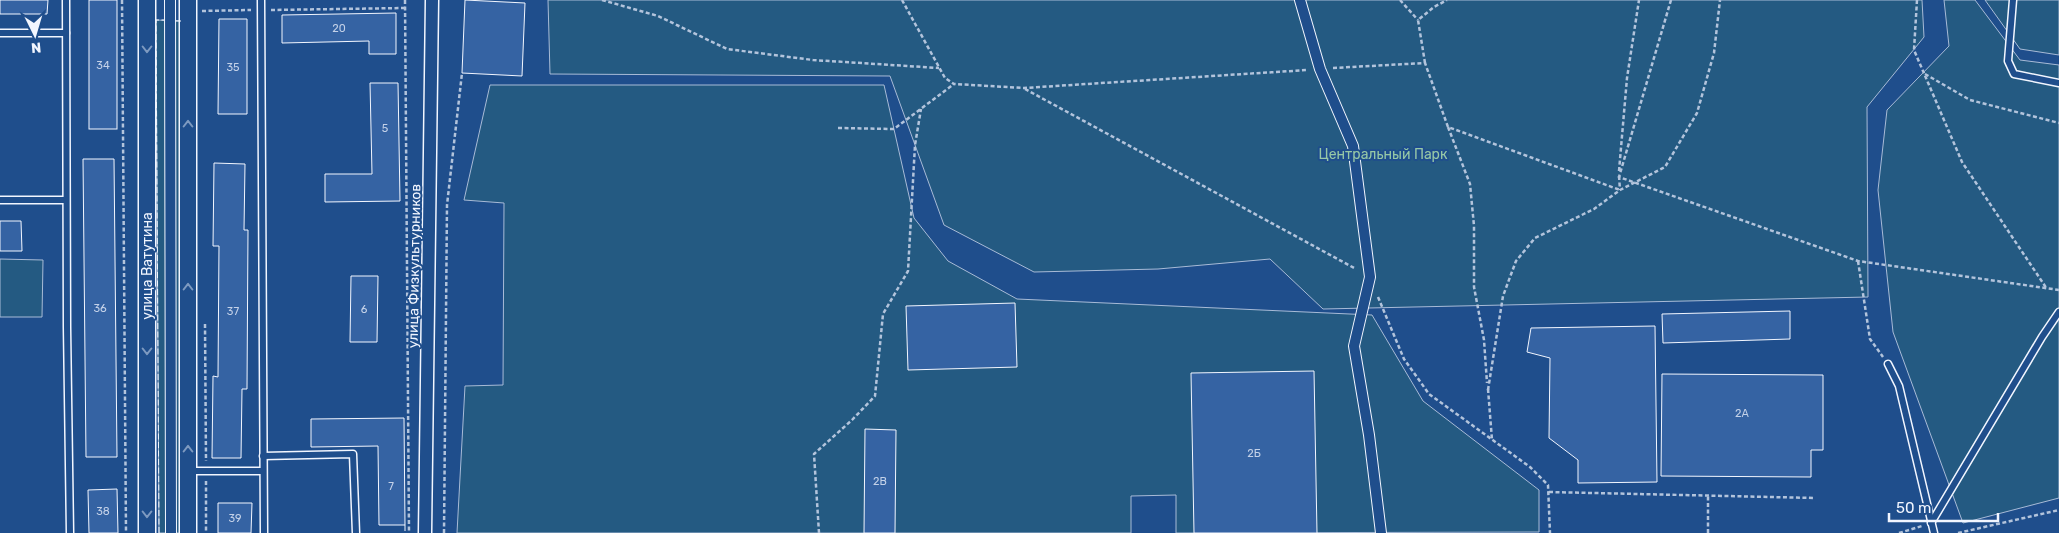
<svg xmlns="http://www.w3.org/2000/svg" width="2059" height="533" font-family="Rubik,sans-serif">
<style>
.green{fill:#245a82;stroke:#a8bbd7}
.building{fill:#3563a3;stroke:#f2f6ff}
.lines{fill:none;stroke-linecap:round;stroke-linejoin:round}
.service-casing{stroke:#f2f6ff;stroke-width:9}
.pedestrian-casing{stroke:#f2f6ff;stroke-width:12}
.minor-casing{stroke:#f2f6ff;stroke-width:15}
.tertiary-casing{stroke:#f2f6ff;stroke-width:19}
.path{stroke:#b3c4dc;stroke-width:2.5;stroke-dasharray:4 2.5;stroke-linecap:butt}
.service{stroke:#1f4e8c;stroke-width:6}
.pedestrian{stroke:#1f4e8c;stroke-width:10}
.minor{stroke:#1f4e8c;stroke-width:12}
.tertiary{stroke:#1f4e8c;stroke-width:16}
.fence{stroke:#f2f6ff;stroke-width:1;stroke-dasharray:6 2.5;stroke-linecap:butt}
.oneway{stroke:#7e9ac0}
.labels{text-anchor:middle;stroke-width:4;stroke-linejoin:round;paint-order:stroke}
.number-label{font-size:11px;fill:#c3d1e8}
.park-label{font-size:14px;fill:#97c8a6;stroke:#1f4e8c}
.street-label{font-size:14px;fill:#f2f6ff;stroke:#1f4e8c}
</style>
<rect width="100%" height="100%" fill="#1f4e8c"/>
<!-- green -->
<g class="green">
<polygon points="548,0 1922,0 1924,37 1867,107 1868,297 1323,309 1270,259 1158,269 1034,272 944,225 890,76 550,74"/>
<polygon points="1944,0 1975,0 2020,60 2059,65 2059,498 1963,523 1893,332 1878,190 1887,110 1949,46"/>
<polygon points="1985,0 2059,0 2059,55 2020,49"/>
<polygon points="156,20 184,21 181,533 159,533"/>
<polygon points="490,85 884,85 914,218 948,261 1017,299 1372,315 1423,401 1539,490 1539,532 1176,533 1176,495 1131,496 1131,533 457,533 465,386 503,385 504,203 464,200"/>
<polygon points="0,259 43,260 42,317 0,317"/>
</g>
<!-- building -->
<g class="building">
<polygon points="0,0 48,0 47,14 0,14"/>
<rect x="89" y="0" width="28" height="129"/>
<polygon points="465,0 525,3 522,76 462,73"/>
<polygon points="396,13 396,54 369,54 369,41 282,43 282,15"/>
<polygon points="219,19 247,19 247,114 218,114"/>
<polygon points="370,83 398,83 400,201 325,202 325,174 372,174"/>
<polygon points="83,159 114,159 117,457 86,457"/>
<polygon points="214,163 245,164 244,230 248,230 247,389 242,389 241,458 212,458 213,376 218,377 219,246 213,246"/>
<polygon points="0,221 21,221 22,251 0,251"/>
<polygon points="351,276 378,276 377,342 350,342"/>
<polygon points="1015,303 1017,367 908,370 906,306"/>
<polygon points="1790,311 1790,339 1663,343 1662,314"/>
<polygon points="1655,326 1657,482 1578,483 1578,460 1549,438 1550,358 1527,352 1531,328"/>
<polygon points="1314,371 1317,533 1194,533 1191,373"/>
<polygon points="1662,374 1823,375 1823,450 1811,450 1811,477 1661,476"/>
<polygon points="404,418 405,525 379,525 378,446 311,447 311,419"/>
<polygon points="865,429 896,430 895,533 864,533"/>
<polygon points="117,489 118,533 89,533 88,490"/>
<polygon points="218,503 252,503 251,533 218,533"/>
</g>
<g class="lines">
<!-- service casing -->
<g class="service-casing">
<g id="service">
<polyline points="66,0 67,327 70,533"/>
<polyline points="261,0 264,533"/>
<polyline points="2013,0 2008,61 2014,74 2059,83"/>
<polyline points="0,33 66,33"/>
<polyline points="0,200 66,200"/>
<polyline points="1888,364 1899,386 1934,533"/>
<polyline points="263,456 353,454 356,533"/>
<polyline points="190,471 263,471"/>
<polyline points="1931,523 2042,337 2059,312"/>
</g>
</g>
<!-- pedestrian casing -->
<g class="pedestrian-casing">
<g id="pedestrian">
<polyline points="170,0 171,533"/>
<polyline points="1300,0 1320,69 1353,146 1370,277 1354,346 1369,435 1381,533"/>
</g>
</g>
<!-- minor casing -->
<g class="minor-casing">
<polyline id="minor" points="425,533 432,0"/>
</g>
<!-- tertiary casing -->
<g class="tertiary-casing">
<g id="tertiary">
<polyline points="147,533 147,0"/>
<polyline points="188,533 188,0"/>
</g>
</g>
<!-- path -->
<g class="path">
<polyline points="122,0 126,533"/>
<polyline points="405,0 409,533"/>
<polyline points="602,0 658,16 727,49 813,60 939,68"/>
<polyline points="902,0 945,78 954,84 1024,88 1307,70"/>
<polyline points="1400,0 1418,20"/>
<polyline points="1671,0 1619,177 1858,261 2059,290"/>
<polyline points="1917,0 1914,50 1962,162 2047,289"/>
<polyline points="271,10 405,8"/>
<polyline points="202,11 251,10"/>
<polyline points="1425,63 1418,20 1434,7 1447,0"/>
<polyline points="1333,68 1425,63 1448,127 1620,190"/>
<polyline points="1925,74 1970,100 2059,123"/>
<polyline points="1025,89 1356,269"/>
<polyline points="1448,127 1470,184 1474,226 1474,287 1484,340 1487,383"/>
<polyline points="838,128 894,129 954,84"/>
<polyline points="1619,171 1627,78 1639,0"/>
<polyline points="1619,176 1620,190"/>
<polyline points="1858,261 1870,339 1883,357"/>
<polyline points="1378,297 1404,359 1429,394 1530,467 1548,485 1550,533"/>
<polyline points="205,324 206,461"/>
<polyline points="1488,389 1492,440"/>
<polyline points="1488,390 1503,296 1516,261 1535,238 1594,209 1620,190 1665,167 1697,113 1714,53 1720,0"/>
<polyline points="206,481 206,533"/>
<polyline points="1549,492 1815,498"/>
<polyline points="444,533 447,205 462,73"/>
<polyline points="819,533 814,454 852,420 875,396 883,314 908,271 915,145 921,109"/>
<polyline points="1708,533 1708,495"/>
<polyline points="1899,533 1922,526"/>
<polyline points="1958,533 2059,510"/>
</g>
<!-- service -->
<use href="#service" class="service"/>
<!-- pedestrian -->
<use href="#pedestrian" class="pedestrian"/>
<!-- minor -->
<use href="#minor" class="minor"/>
<!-- tertiary -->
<use href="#tertiary" class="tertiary"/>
<!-- fence -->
<g class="fence">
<polyline points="175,21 183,21"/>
<polyline points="405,525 405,533"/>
<polyline points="159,533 156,20 165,20"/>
</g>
</g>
<!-- one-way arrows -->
<defs><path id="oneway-chevron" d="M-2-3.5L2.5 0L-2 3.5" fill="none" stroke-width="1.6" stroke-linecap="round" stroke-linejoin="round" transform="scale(1.25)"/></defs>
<g class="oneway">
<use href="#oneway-chevron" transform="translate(147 49) rotate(90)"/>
<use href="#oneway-chevron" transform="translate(188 124) rotate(-90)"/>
<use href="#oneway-chevron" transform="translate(188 287) rotate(-90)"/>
<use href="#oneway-chevron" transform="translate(147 351) rotate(90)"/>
<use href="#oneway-chevron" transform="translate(188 449) rotate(-90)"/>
<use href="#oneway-chevron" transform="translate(147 514) rotate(90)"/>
</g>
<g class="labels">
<!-- number labels -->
<g class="number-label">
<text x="339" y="32">20</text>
<text x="103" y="69">34</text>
<text x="233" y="71">35</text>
<text x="385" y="132">5</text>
<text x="100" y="312">36</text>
<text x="364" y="313">6</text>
<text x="233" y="315">37</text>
<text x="1742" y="417">2А</text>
<text x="1254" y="457">2Б</text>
<text x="880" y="485">2В</text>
<text x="391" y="490">7</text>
<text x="103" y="515">38</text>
<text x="235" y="522">39</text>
</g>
<!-- park labels -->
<g class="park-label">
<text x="1383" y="159">Центральный Парк</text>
</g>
<!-- street labels -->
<g class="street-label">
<text transform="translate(147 266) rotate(-90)" y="5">улица Ватутина</text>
<text transform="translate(414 266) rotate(-89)" y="5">улица Физкультурников</text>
</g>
</g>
<!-- north arrow -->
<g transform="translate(35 35) rotate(175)" stroke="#1f4e8c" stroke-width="4" paint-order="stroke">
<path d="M0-4L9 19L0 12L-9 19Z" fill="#f2f6ff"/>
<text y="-8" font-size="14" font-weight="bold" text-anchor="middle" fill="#f2f6ff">N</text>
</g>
<!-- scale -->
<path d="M1889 513v8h109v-8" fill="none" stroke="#f2f6ff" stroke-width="2.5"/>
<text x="1896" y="513" font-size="15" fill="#f2f6ff" stroke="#1f4e8c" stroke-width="4" paint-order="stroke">50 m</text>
</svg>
